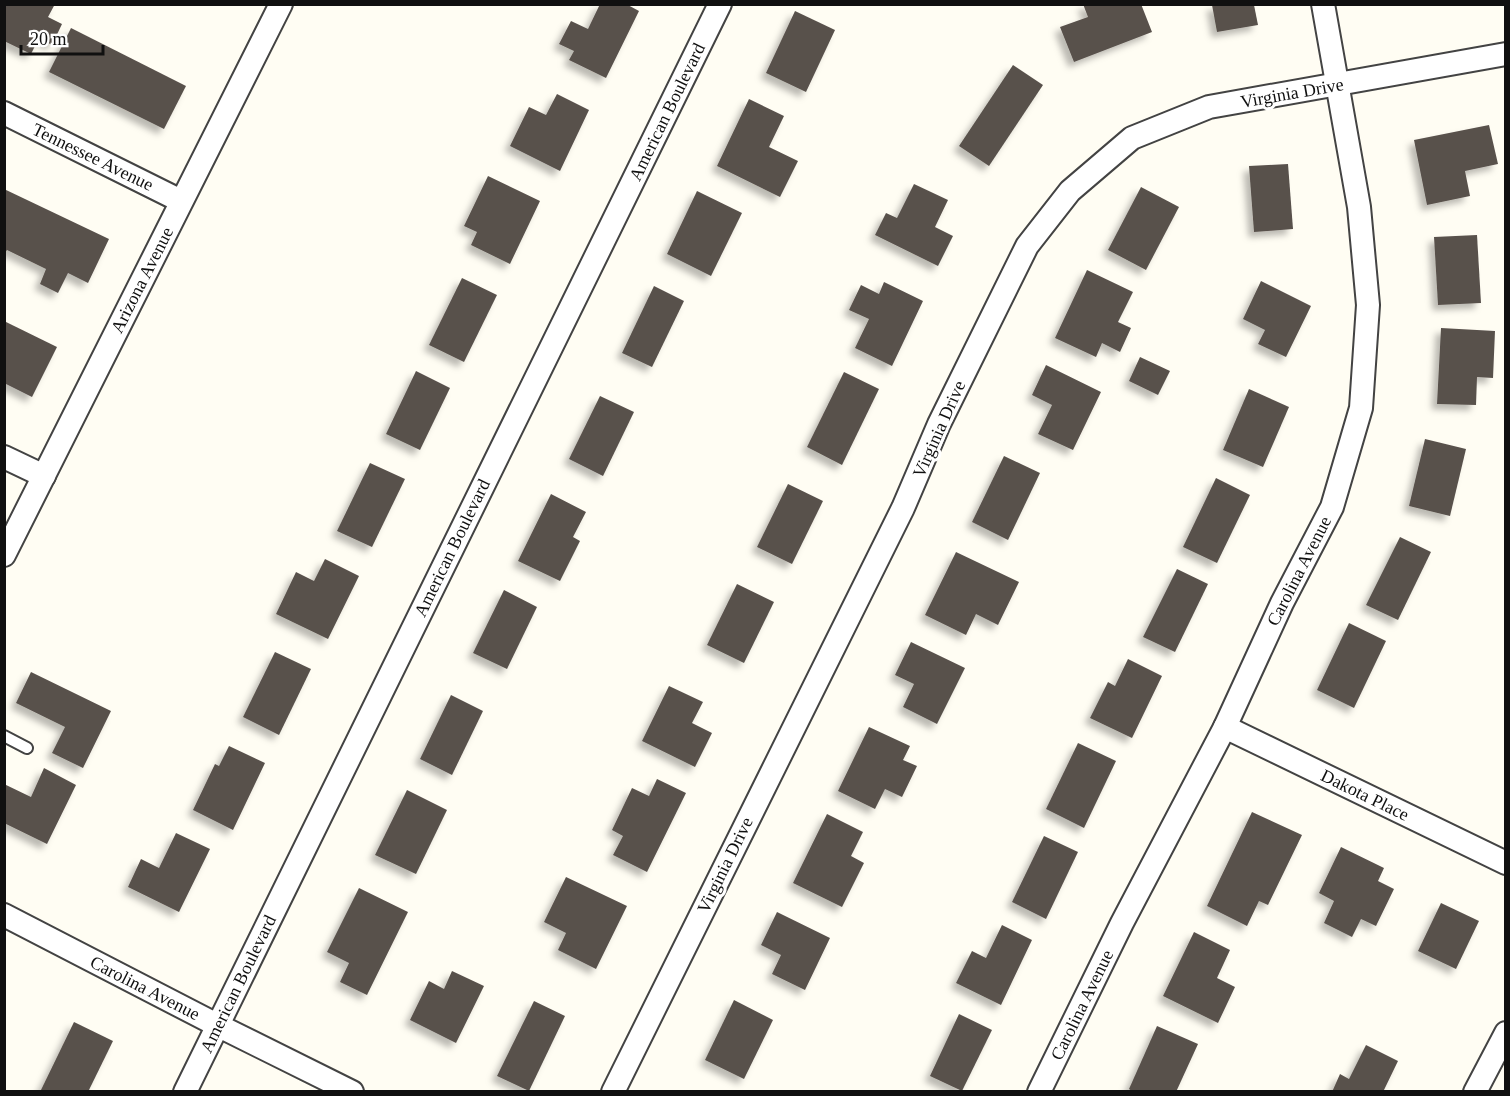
<svg xmlns="http://www.w3.org/2000/svg" width="1510" height="1096" font-family="'Times New Roman',serif">
<style>
.building{fill:#59514c;filter:url(#shadow)}
.lines{fill:none;stroke-linecap:round;stroke-linejoin:round}
.service-casing{stroke:#434343;stroke-width:14}
.minor-casing{stroke:#434343;stroke-width:26}
.service{stroke:#fff;stroke-width:10}
.minor{stroke:#fff;stroke-width:22}
.labels{text-anchor:middle;stroke-width:6;stroke-linejoin:round;paint-order:stroke}
.street-label{font-size:18px;fill:#101010;stroke:#fff}
</style>
<defs>
<filter id="shadow"><feDropShadow dx="-5.5" dy="5.5" stdDeviation="3" flood-color="#0004"/></filter>
</defs>
<rect width="100%" height="100%" fill="#fffdf3"/>
<!-- building -->
<g class="building">
<polygon points="4,4 55,4 48,17 62,24 52,45 39,38 31,54 4,41"/>
<polygon points="600,4 626,4 639,11 606,78 569,60 574,51 559,44 571,21 588,29"/>
<polygon points="1083,4 1141,4 1152,32 1074,62 1060,27 1088,17"/>
<polygon points="1212,5 1254,5 1258,25 1217,32"/>
<polygon points="795,11 835,30 806,92 766,73"/>
<polygon points="71,28 186,86 164,129 49,72"/>
<polygon points="1013,65 1043,85 989,166 959,146"/>
<polygon points="557,94 589,110 560,171 510,146 529,107 546,115"/>
<polygon points="749,99 784,116 769,147 798,161 780,197 717,166"/>
<polygon points="1489,125 1498,164 1465,171 1470,196 1427,205 1414,140"/>
<polygon points="1288,164 1293,229 1254,232 1249,166"/>
<polygon points="488,176 540,201 510,264 471,245 477,232 464,226"/>
<polygon points="914,184 948,200 935,227 953,236 938,266 875,235 886,213 897,218"/>
<polygon points="1141,187 1179,207 1146,270 1108,250"/>
<polygon points="4,189 109,239 88,283 68,273 58,293 40,284 46,269 7,250 4,254"/>
<polygon points="697,191 742,213 711,276 667,254"/>
<polygon points="1477,235 1481,303 1438,305 1434,237"/>
<polygon points="1087,270 1133,292 1118,322 1131,328 1120,352 1102,343 1096,357 1055,338"/>
<polygon points="462,278 497,295 464,362 429,345"/>
<polygon points="1261,281 1311,306 1286,357 1258,344 1265,330 1243,319"/>
<polygon points="884,282 923,301 892,366 855,348 869,319 849,310 861,285 879,294"/>
<polygon points="654,286 684,301 652,367 622,353"/>
<polygon points="4,321 57,347 32,397 4,383"/>
<polygon points="1441,328 1495,331 1493,378 1477,377 1476,405 1437,404"/>
<polygon points="1140,357 1170,371 1158,395 1129,381"/>
<polygon points="1046,365 1101,392 1073,450 1038,434 1052,405 1032,395"/>
<polygon points="416,371 450,388 420,450 386,434"/>
<polygon points="844,372 879,389 842,465 807,447"/>
<polygon points="1249,389 1289,407 1263,467 1223,450"/>
<polygon points="600,396 634,412 603,476 569,459"/>
<polygon points="1425,439 1466,449 1450,516 1409,506"/>
<polygon points="1004,456 1040,473 1008,540 972,522"/>
<polygon points="370,463 405,479 372,547 337,531"/>
<polygon points="1216,478 1250,495 1217,563 1183,547"/>
<polygon points="788,484 823,501 792,564 757,547"/>
<polygon points="551,494 586,512 573,537 580,541 560,581 518,561"/>
<polygon points="1400,537 1431,552 1398,620 1366,605"/>
<polygon points="956,552 1019,582 998,625 976,614 966,635 925,615"/>
<polygon points="325,559 359,576 328,639 276,614 296,572 314,581"/>
<polygon points="1177,569 1208,584 1175,652 1143,637"/>
<polygon points="737,584 774,602 744,663 707,645"/>
<polygon points="504,590 537,607 507,669 473,653"/>
<polygon points="1349,623 1386,641 1354,708 1317,690"/>
<polygon points="911,642 965,668 937,724 903,707 914,684 895,675"/>
<polygon points="275,652 311,669 279,735 243,717"/>
<polygon points="1128,659 1162,676 1132,738 1090,718 1108,682 1115,686"/>
<polygon points="31,672 111,711 83,768 52,753 65,727 16,703"/>
<polygon points="669,686 703,702 692,723 712,733 695,767 642,741"/>
<polygon points="451,695 483,711 452,775 420,759"/>
<polygon points="869,727 910,746 903,760 917,766 902,797 885,789 875,809 838,791"/>
<polygon points="1078,743 1116,761 1084,828 1046,809"/>
<polygon points="229,746 265,763 233,830 193,810 215,764 219,766"/>
<polygon points="44,768 76,785 47,844 4,823 4,784 31,797"/>
<polygon points="657,779 686,793 647,872 613,855 623,836 612,830 632,788 649,796"/>
<polygon points="407,790 447,810 416,874 375,855"/>
<polygon points="1252,812 1302,835 1268,905 1259,901 1247,926 1207,906"/>
<polygon points="827,814 863,832 851,856 864,863 842,907 793,883"/>
<polygon points="176,833 210,849 179,912 128,887 141,859 159,868"/>
<polygon points="1044,836 1078,852 1046,919 1012,902"/>
<polygon points="1341,847 1384,868 1378,881 1394,889 1376,926 1361,919 1352,937 1324,923 1334,901 1319,893"/>
<polygon points="566,877 627,906 596,969 558,950 566,933 544,922"/>
<polygon points="359,888 408,912 367,995 340,982 349,963 327,952"/>
<polygon points="1441,903 1479,921 1456,969 1418,951"/>
<polygon points="777,912 830,938 805,990 772,974 781,955 761,945"/>
<polygon points="1002,925 1032,940 1001,1005 956,983 972,951 986,958"/>
<polygon points="1194,932 1230,950 1217,978 1235,987 1218,1023 1163,996"/>
<polygon points="452,971 484,986 456,1043 410,1020 429,981 444,989"/>
<polygon points="734,1000 773,1020 744,1079 705,1060"/>
<polygon points="534,1001 565,1016 529,1091 497,1076"/>
<polygon points="959,1014 992,1030 962,1091 930,1076"/>
<polygon points="74,1022 113,1041 88,1092 40,1092"/>
<polygon points="1157,1026 1198,1044 1176,1092 1133,1092 1129,1089"/>
<polygon points="1366,1045 1398,1061 1383,1092 1332,1092 1340,1074 1349,1079"/>
</g>
<g class="lines">
<!-- service casing -->
<g class="service-casing">
<polyline id="service" points="4,736 27,748"/>
</g>
<!-- minor casing -->
<g class="minor-casing">
<g id="minor">
<polyline points="4,113 181,201"/>
<polyline points="4,457 44,476"/>
<polyline points="4,555 281,4"/>
<polyline points="1225,727 1506,863"/>
<polyline points="4,915 217,1025 352,1092"/>
<polyline points="185,1092 720,4"/>
<polyline points="613,1092 903,508 939,424 1027,246 1070,191 1132,138 1209,107 1506,54"/>
<polyline points="1039,1092 1122,923 1225,727 1282,603 1332,507 1361,408 1368,305 1359,207 1323,4"/>
<polyline points="1475,1092 1506,1033"/>
</g>
</g>
<!-- service -->
<use href="#service" class="service"/>
<!-- minor -->
<use href="#minor" class="minor"/>
</g>
<g class="labels">
<!-- street labels -->
<g class="street-label">
<text transform="translate(1292 93) rotate(-10)" y="6">Virginia Drive</text>
<text transform="translate(667 112) rotate(-64)" y="6">American Boulevard</text>
<text transform="translate(93 157) rotate(26)" y="6">Tennessee Avenue</text>
<text transform="translate(142 280) rotate(-63)" y="6">Arizona Avenue</text>
<text transform="translate(939 429) rotate(-66)" y="6">Virginia Drive</text>
<text transform="translate(452 548) rotate(-64)" y="6">American Boulevard</text>
<text transform="translate(1299 571) rotate(-63)" y="6">Carolina Avenue</text>
<text transform="translate(1365 795) rotate(26)" y="6">Dakota Place</text>
<text transform="translate(725 865) rotate(-64)" y="6">Virginia Drive</text>
<text transform="translate(238 984) rotate(-64)" y="6">American Boulevard</text>
<text transform="translate(145 988) rotate(27)" y="6">Carolina Avenue</text>
<text transform="translate(1082 1005) rotate(-64)" y="6">Carolina Avenue</text>
</g>
</g>
<!-- border -->
<rect width="1510" height="1096" fill="none" stroke="#101010" stroke-width="12"/>
<!-- scale -->
<path d="M21 45v9h82v-9" fill="none" stroke="#101010" stroke-width="3"/>
<text x="30" y="45" font-size="18" fill="#101010" stroke="#ffffff" stroke-width="4.5" paint-order="stroke">20 m</text>
</svg>
